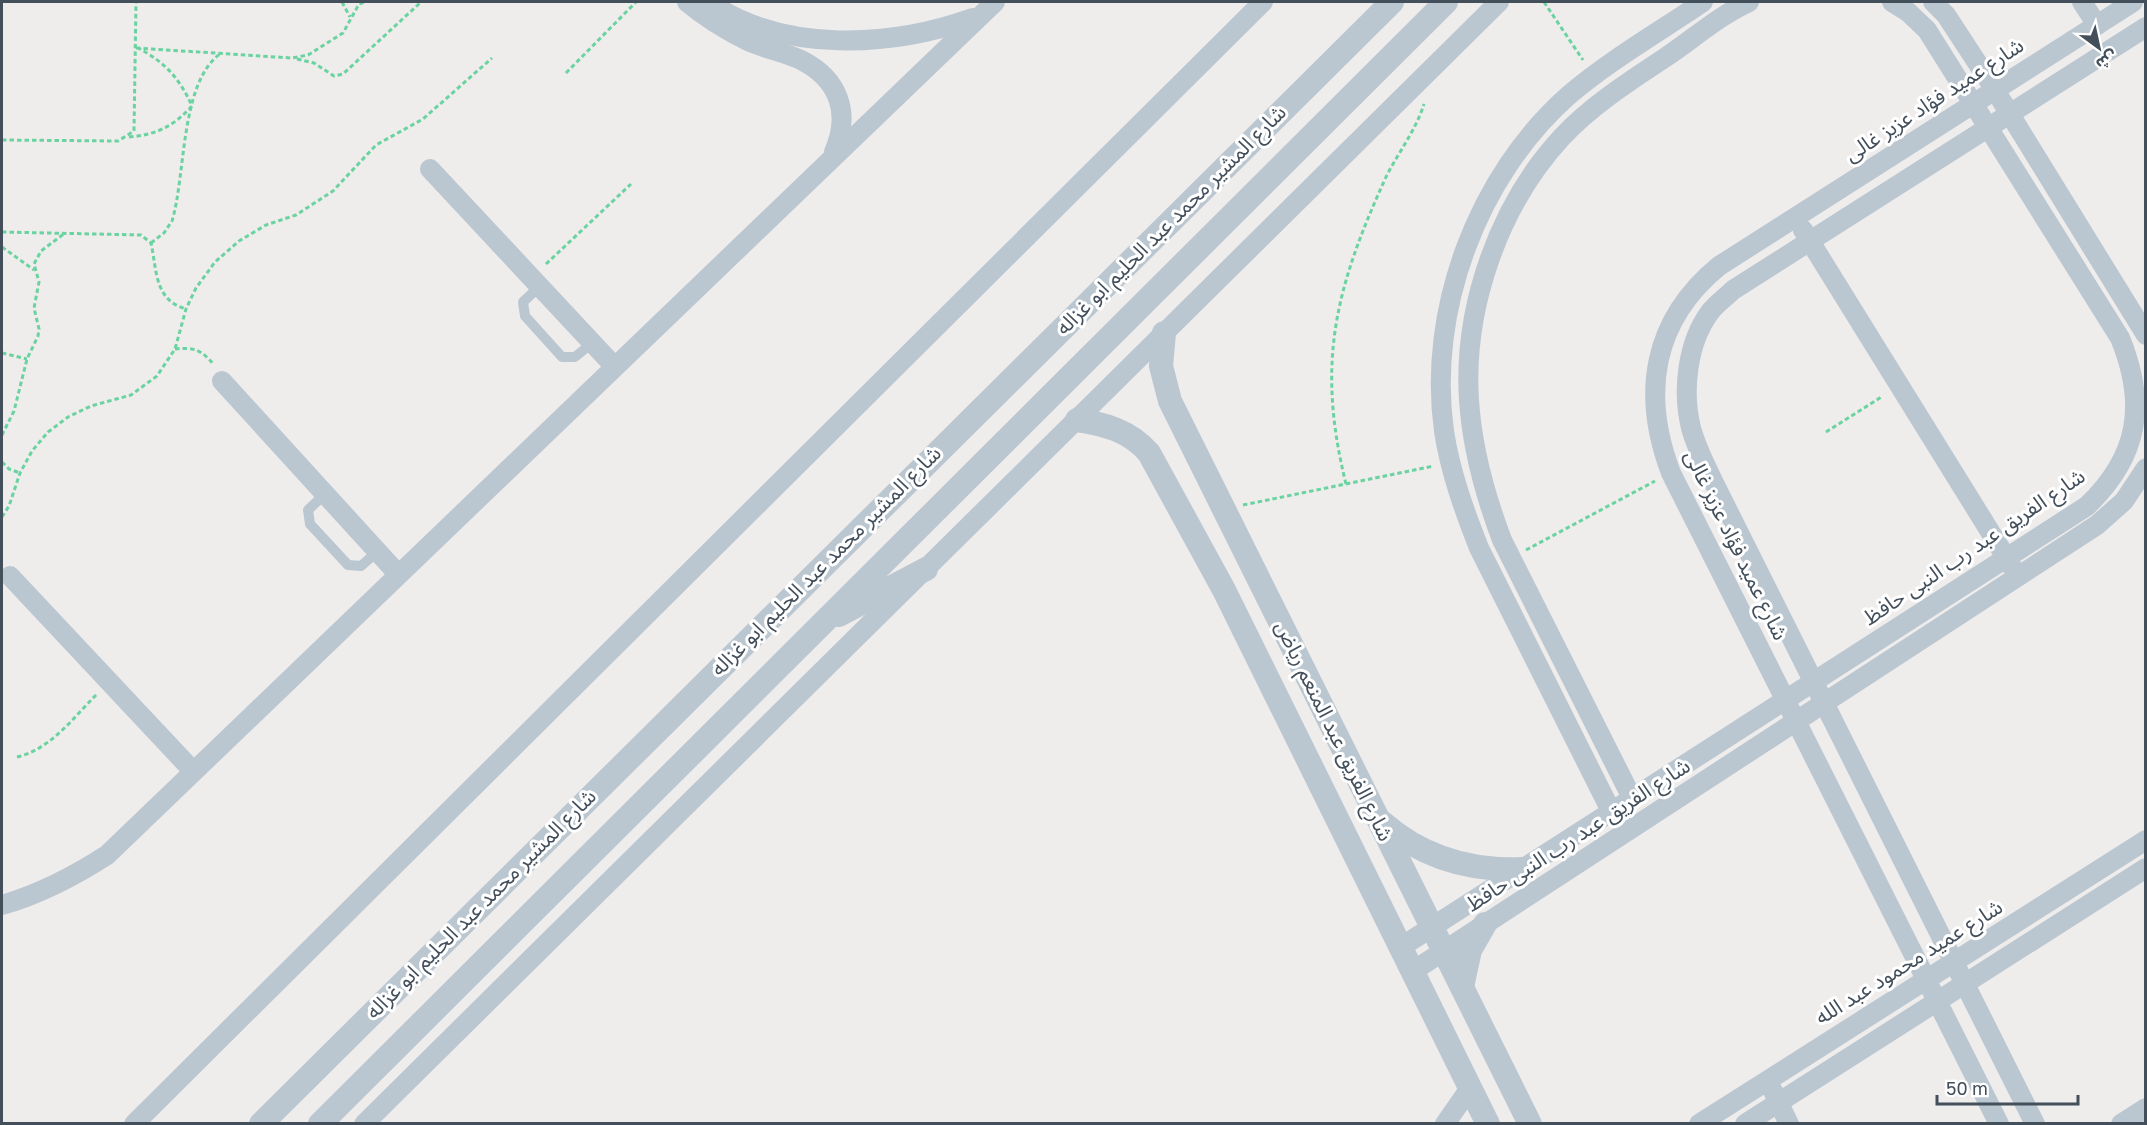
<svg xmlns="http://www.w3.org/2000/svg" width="2147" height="1125" font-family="'Golos Text','Noto Sans Arabic',sans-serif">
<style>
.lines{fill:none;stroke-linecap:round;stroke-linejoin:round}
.path{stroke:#6ad3a0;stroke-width:3;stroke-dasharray:4.5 3;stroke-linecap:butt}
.service{stroke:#bbc7d0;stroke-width:10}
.minor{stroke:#bbc7d0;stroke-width:20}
.tertiary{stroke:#bbc7d0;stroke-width:24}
.labels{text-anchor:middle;stroke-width:6;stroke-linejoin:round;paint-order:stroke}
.street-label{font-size:21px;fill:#434f5b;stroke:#fff}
</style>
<rect width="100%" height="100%" fill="#efecec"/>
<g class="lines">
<!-- path -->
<g class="path">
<polyline points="342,2 350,17"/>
<polyline points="1544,2 1583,60"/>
<polyline points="136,48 292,58 308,55 343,33 359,4 366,2"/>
<polyline points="297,59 314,63 334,76 343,74 421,2"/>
<polyline points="566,73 636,2"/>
<path d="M 129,137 C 156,135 174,126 192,106 C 180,79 165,62 138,48"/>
<polyline points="2,140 118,141 134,131 136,2"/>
<path d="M 2,232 L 141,235 L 151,243 C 157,270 154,300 186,309"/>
<path d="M 151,243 L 164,233 L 172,221 C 186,175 180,83 220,54"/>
<polyline points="2,247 34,270"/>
<polyline points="546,264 631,184"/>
<path d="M 175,349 C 194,347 202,350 214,365"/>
<polyline points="2,353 27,359"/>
<polyline points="1826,432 1883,396"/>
<polyline points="2,435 14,411 27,359 38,336 39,329 34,308 39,282 34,264 41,251 65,233"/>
<polyline points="2,462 9,469 20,473"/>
<path d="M 1346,484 C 1316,363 1335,289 1386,177 C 1398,153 1416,130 1424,104"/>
<polyline points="1243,505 1434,466"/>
<polyline points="2,517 9,506 20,473 32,451 48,432 68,417 91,406 131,395 157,376 175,349 186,309 196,288 215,262 239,241 266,225 296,215 333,191 376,145 423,119 492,58"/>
<polyline points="1526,550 1655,481"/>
<path d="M 17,757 C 51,749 73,718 97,694"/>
</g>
<!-- service -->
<g class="service">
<polyline points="539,287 523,302 525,316 562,357 575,357 592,343"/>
<polyline points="325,494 308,510 310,524 348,565 361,566 377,552"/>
</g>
<!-- minor -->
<g class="minor">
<path d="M 687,2 C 706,18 726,30 748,41 C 765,49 784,52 801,60 C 839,79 851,113 834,152"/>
<path d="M 709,2 C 784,54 892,47 973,18"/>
<polyline points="1933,2 1946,15 1995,90 2146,335"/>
<polyline points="2082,2 2097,25"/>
<polyline points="430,169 614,366"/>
<polyline points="1803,230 2012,567"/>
<polyline points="222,381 398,574"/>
<polyline points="10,576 193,771"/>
<path d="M 1632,798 L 1502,540 C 1485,495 1472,448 1469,400 C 1463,307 1499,205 1562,137 C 1592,105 1630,81 1666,57 C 1693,39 1720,15 1749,2"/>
<path d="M 1611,811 L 1479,548 C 1464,510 1450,471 1444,431 C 1427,310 1478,175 1569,95 C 1610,60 1659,32 1703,2"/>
<path d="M 2,905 C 40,894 73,877 107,855 L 995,2"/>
<path d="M 1401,947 L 2087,506 C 2139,456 2147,404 2120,338 L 1927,30 L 1908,12 L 1892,2"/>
<polyline points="1413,971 2097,525 2124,501 2146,468"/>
<polyline points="1773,1091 1789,1124"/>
<polyline points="134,1124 1263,2"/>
<polyline points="364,1124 1499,2"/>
<polyline points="1445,1124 1470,1088"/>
<polyline points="1699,1124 2146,840"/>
<polyline points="1745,1124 2146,868"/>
<path d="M 1999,1124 L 1671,473 C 1641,394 1652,321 1719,266 L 2133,2"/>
<path d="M 2035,1124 L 1714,483 C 1706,466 1696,447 1691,428 C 1682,391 1687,343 1710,312 C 1716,304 1726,297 1733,290 L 2146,27"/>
<polyline points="2121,1124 2146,1108"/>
</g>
<!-- tertiary -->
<g class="tertiary">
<polyline points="1164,333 1161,366 1170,401 1530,1124"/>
<path d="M 1077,420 C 1105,424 1130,431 1149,453 L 1224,590 L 1488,1124"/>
<polyline points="839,615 926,569"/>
<path d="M 1383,823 C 1423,858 1470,871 1522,869"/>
<polyline points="1462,987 1470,950 1485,924"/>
<polyline points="261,1124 1392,2"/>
<polyline points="320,1124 1446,2"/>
</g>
</g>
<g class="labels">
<!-- street labels -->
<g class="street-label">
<text transform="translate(1934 100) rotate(-33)" y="7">شارع عميد فؤاد عزيز غالى</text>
<text transform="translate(1171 220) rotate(-45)" y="7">شارع المشير محمد عبد الحليم ابو غزاله</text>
<text transform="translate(1736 545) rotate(64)" y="7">شارع عميد فؤاد عزيز غالى</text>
<text transform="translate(1974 547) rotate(-34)" y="7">شارع الفريق عبد رب النبى حافظ</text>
<text transform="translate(826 561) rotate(-45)" y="7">شارع المشير محمد عبد الحليم ابو غزاله</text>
<text transform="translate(1334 731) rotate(64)" y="7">شارع الفريق عبد المنعم رياض</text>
<text transform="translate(1578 835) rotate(-33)" y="7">شارع الفريق عبد رب النبى حافظ</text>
<text transform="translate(481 904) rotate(-45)" y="7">شارع المشير محمد عبد الحليم ابو غزاله</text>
<text transform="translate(1909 962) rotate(-32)" y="7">شارع عميد محمود عبد الله</text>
</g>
</g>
<!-- border -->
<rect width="2147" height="1125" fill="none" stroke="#434f5b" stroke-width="6"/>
<!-- north arrow -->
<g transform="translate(2099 48) rotate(147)" stroke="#ffffff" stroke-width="4.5" paint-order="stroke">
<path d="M0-4.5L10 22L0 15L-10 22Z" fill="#434f5b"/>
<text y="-9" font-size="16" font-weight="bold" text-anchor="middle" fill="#434f5b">ش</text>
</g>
<!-- scale -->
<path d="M1937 1095v9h141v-9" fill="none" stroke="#434f5b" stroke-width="3"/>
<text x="1946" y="1095" font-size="18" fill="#434f5b" stroke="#ffffff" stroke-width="4.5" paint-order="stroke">50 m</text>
</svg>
